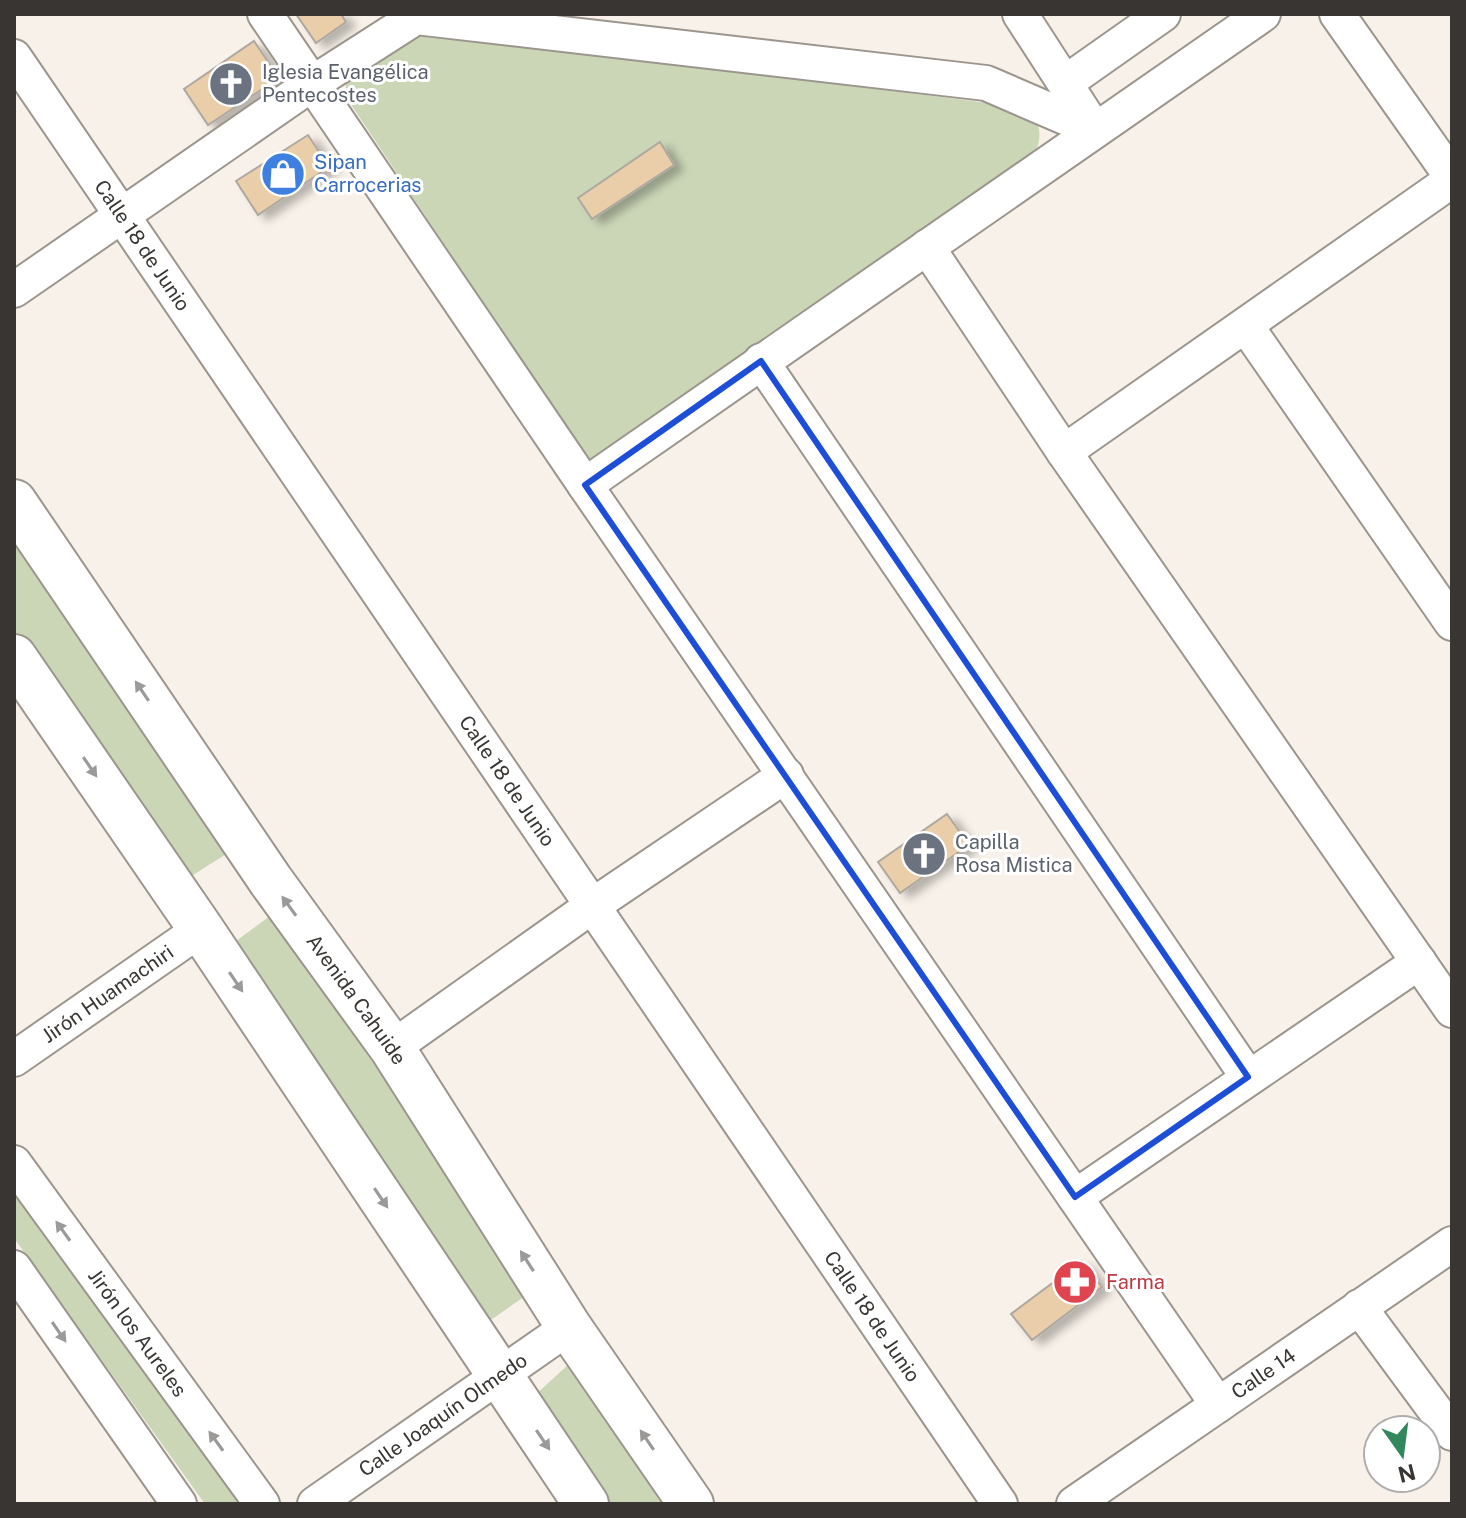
<svg xmlns="http://www.w3.org/2000/svg" width="1466" height="1518" font-family="'Public Sans',sans-serif">
<style>
.green{fill:#cbd6b7}
.building{fill:#eacea9;stroke:#aea8a0;stroke-width:2;filter:url(#shadow)}
.lines{fill:none;stroke-linecap:round;stroke-linejoin:round}
.street-casing{stroke:#9b958d;stroke-width:38}
.secondary-casing{stroke:#9b958d;stroke-width:48}
.street{stroke:#fff;stroke-width:34}
.secondary{stroke:#fff;stroke-width:44}
.oneway{fill:#9c9a98}
.marked{fill:none;stroke:#1d4ed8;stroke-width:6;stroke-linejoin:round}
.labels{text-anchor:middle;stroke-width:6;stroke-linejoin:round;paint-order:stroke}
.worship-label{font-size:20px;fill:#5b616d;stroke:#fff;text-anchor:start}
.shop-label{font-size:20px;fill:#366cbe;stroke:#fff;text-anchor:start}
.street-label{font-size:20px;fill:#383532;stroke:#fff}
.health-label{font-size:20px;fill:#be3a42;stroke:#fff;text-anchor:start}
</style>
<defs>
<filter id="shadow"><feDropShadow dx="9" dy="5" stdDeviation="4" flood-color="#0004"/></filter>
</defs>
<rect width="100%" height="100%" fill="#f8f1e9"/>
<!-- green -->
<g class="green">
<path d="M 424,31 L 1027,108 C 1041,124 1043,136 1034,156 L 591,464 L 346,97 L 346,83 Z"/>
<polygon points="14,534 231,851 182,882 14,634"/>
<polygon points="274,913 528,1294 488,1322 232,944"/>
<polygon points="14,1186 245,1504 205,1504 14,1238"/>
<polygon points="569,1364 663,1504 605,1504 534,1396"/>
</g>
<!-- building -->
<g class="building">
<polygon points="296,14 341,14 346,22 316,43"/>
<polygon points="254,41 279,78 208,125 184,89"/>
<polygon points="308,135 329,167 258,215 236,181"/>
<polygon points="660,142 674,165 592,219 578,198"/>
<polygon points="947,814 969,845 900,893 878,862"/>
<polygon points="1082,1261 1102,1287 1032,1340 1011,1314"/>
</g>
<g class="lines">
<!-- street casing -->
<g class="street-casing">
<g id="street">
<polyline points="265,14 585,485 1218,1405"/>
<polyline points="1020,14 1095,130"/>
<polyline points="1337,14 1452,177"/>
<path id="s1" d="M 14,57 L 1000,1504"/>
<polyline points="1065,83 1163,14"/>
<polyline points="927,247 1064,452 1452,1010"/>
<polyline points="14,290 313,83 416,17 986,83 1095,130"/>
<polyline points="1246,326 1452,623"/>
<polyline points="761,361 1248,1077"/>
<polyline points="1064,452 1452,180"/>
<polyline points="585,485 1263,14"/>
<polyline points="392,1048 592,906 786,775"/>
<path id="s2" d="M 14,1059 L 201,929"/>
<path id="s3" d="M 14,1163 L 262,1504"/>
<polyline points="1075,1197 1419,962"/>
<polyline points="14,1268 179,1504"/>
<polyline points="1359,1307 1452,1433"/>
<path id="s4" d="M 315,1504 L 569,1327"/>
<path id="s5" d="M 1074,1504 L 1452,1244"/>
</g>
</g>
<!-- secondary casing -->
<g class="secondary-casing">
<g id="secondary">
<path id="s6" d="M 14,502 L 271,881 L 392,1048 L 569,1327 L 691,1504"/>
<polyline points="14,657 201,929 586,1504"/>
</g>
</g>
<!-- street -->
<use href="#street" class="street"/>
<!-- secondary -->
<use href="#secondary" class="secondary"/>
</g>
<!-- one-way arrows -->
<defs><path id="oneway-solid" d="M-6-.8H1V-3.2L6.5 0L1 3.2V.8H-6Z" transform="scale(2)"/></defs>
<g class="oneway">
<use href="#oneway-solid" transform="translate(142 691) rotate(-124)"/>
<use href="#oneway-solid" transform="translate(90 767) rotate(56)"/>
<use href="#oneway-solid" transform="translate(289 906) rotate(-126)"/>
<use href="#oneway-solid" transform="translate(236 982) rotate(56)"/>
<use href="#oneway-solid" transform="translate(381 1198) rotate(56)"/>
<use href="#oneway-solid" transform="translate(63 1231) rotate(-126)"/>
<use href="#oneway-solid" transform="translate(527 1261) rotate(-123)"/>
<use href="#oneway-solid" transform="translate(59 1332) rotate(55)"/>
<use href="#oneway-solid" transform="translate(543 1440) rotate(56)"/>
<use href="#oneway-solid" transform="translate(647 1440) rotate(-124)"/>
<use href="#oneway-solid" transform="translate(216 1441) rotate(-126)"/>
</g>
<!-- marked area -->
<path class="marked" d="M 761,361 L 1248,1077 L 1075,1197 L 585,485 Z"/>
<!-- icons -->
<defs>
<g id="church-disc" transform="scale(2.3)"><circle r="9.5" fill="#6b7280" stroke="#fff"/><path d="M-1.2-6h2.4v3.5h3.3v2.4h-3.3V6h-2.4V-.1h-3.3v-2.4h3.3Z" fill="#fff"/></g>
<g id="shop-disc" transform="scale(2.3)"><circle r="9.5" fill="#3f7fe0" stroke="#fff"/><path d="M-5-2.5h2.3a2.7 3.5 0 0 1 5.4 0H5L5.5 6h-11ZM-1.5-2.5h3a1.5 2.3 0 0 0-3 0Z" fill="#fff"/></g>
<g id="pharmacy-disc" transform="scale(2.3)"><circle r="9.5" fill="#e0444e" stroke="#fff"/><path d="M-2-6h4v4h4v4h-4v4h-4v-4h-4v-4h4Z" fill="#fff"/></g>
</defs>
<g fill-rule="evenodd">
<use href="#church-disc" x="231" y="84"/>
<use href="#shop-disc" x="283" y="174"/>
<use href="#church-disc" x="924" y="854"/>
<use href="#pharmacy-disc" x="1075" y="1282"/>
</g>
<g class="labels">
<!-- worship labels -->
<g class="worship-label">
<text x="262" y="79">Iglesia Evangélica<tspan x="262" dy="23">Pentecostes</tspan></text>
<text x="955" y="849">Capilla<tspan x="955" dy="23">Rosa Mistica</tspan></text>
</g>
<!-- shop labels -->
<g class="shop-label">
<text x="314" y="169">Sipan<tspan x="314" dy="23">Carrocerias</tspan></text>
</g>
<!-- street labels -->
<g class="street-label">
<text dy="7" stroke="none"><textPath href="#s1" startOffset="228">Calle 18 de Junio</textPath></text>
<text dy="7" stroke="none"><textPath href="#s1" startOffset="876">Calle 18 de Junio</textPath></text>
<text dy="7" stroke="none"><textPath href="#s2" startOffset="114">Jirón Huamachiri</textPath></text>
<text dy="7" stroke="none"><textPath href="#s6" startOffset="604">Avenida Cahuide</textPath></text>
<text dy="7" stroke="none"><textPath href="#s1" startOffset="1524">Calle 18 de Junio</textPath></text>
<text dy="7" stroke="none"><textPath href="#s3" startOffset="210">Jirón los Aureles</textPath></text>
<text dy="7" stroke="none"><textPath href="#s5" startOffset="230">Calle 14</textPath></text>
<text dy="7" stroke="none"><textPath href="#s4" startOffset="156">Calle Joaquín Olmedo</textPath></text>
</g>
<!-- health labels -->
<g class="health-label">
<text x="1106" y="1289">Farma</text>
</g>
</g>
<!-- border -->
<rect width="1466" height="1518" fill="none" stroke="#383532" stroke-width="32"/>
<!-- north arrow -->
<g transform="translate(1402 1454) rotate(166)"><circle r="38" fill="#ffffff" stroke="#afaead" stroke-width="2"/>
<path d="M0-6L14 30L0 20L-14 30Z" fill="#32885c"/>
<text y="-12" font-size="22" font-weight="bold" text-anchor="middle" fill="#383532">N</text>
</g>
</svg>
